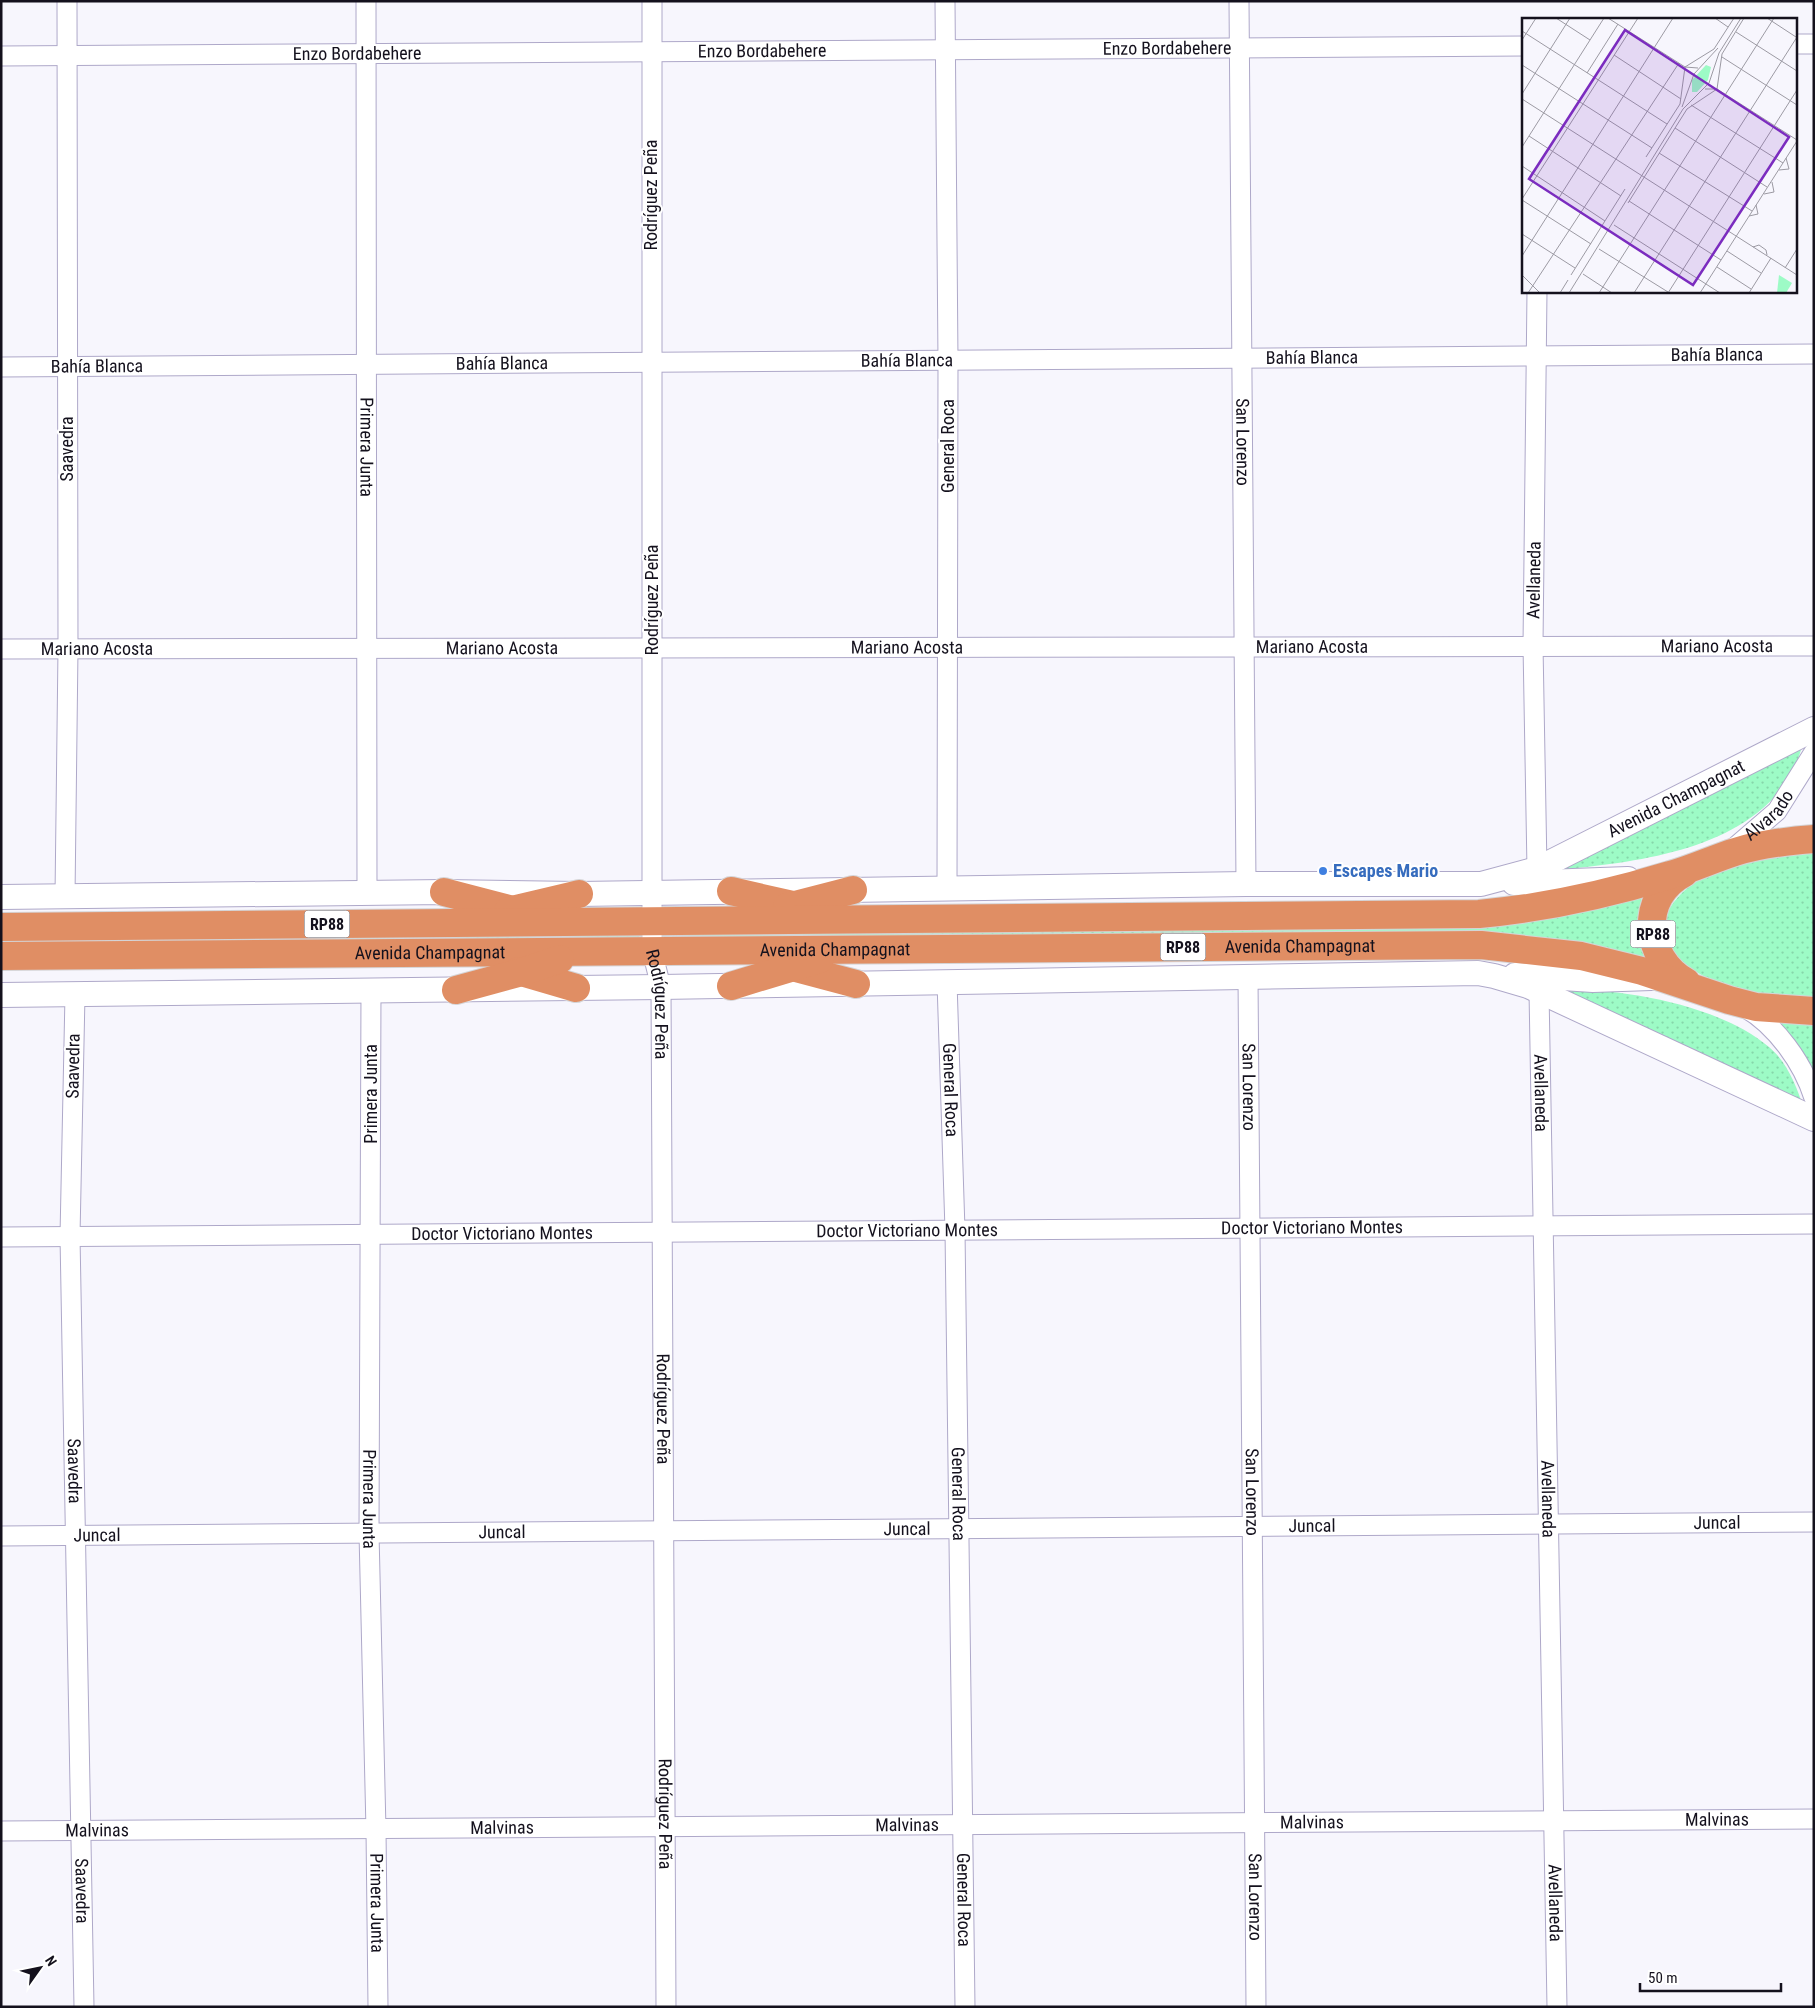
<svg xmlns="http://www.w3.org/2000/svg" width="1815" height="2008" font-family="'Roboto Condensed',sans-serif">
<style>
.grass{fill:url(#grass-dots)}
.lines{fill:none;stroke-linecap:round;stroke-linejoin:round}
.minor-casing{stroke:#aea8c9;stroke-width:21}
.tertiary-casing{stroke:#aea8c9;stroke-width:26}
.trunk-casing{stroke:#d5d4d6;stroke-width:30}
.minor{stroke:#fff;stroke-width:19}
.tertiary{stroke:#fff;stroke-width:24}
.trunk{stroke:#e08e64;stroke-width:28}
.shop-dot{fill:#3f7fe0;stroke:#fff;stroke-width:2}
.labels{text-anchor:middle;stroke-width:4;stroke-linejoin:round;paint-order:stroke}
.shield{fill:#fff;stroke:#5a5861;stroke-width:1}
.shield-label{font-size:16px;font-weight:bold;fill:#14111d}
.street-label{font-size:18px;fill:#14111d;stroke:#fff}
.shop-label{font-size:18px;font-weight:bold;fill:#366cbe;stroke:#fff;text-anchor:start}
.inset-road{fill:none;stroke:#9c9aa3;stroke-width:1}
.view{fill:#7b2cbf;fill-opacity:0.15;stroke:#7b2cbf;stroke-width:2.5}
.inset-edge{fill:none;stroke:#14111d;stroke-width:2.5}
</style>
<defs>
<pattern id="grass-dots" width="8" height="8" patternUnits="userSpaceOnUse" patternTransform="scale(1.25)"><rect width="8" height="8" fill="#9dfbc6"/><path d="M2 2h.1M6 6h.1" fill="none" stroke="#86d6aa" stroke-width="1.8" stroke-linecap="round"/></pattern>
</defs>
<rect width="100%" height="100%" fill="#f7f6fd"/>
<!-- grass -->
<g class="grass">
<path d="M 1803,744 C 1799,755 1796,769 1789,779 C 1738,854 1631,862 1549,871 Z"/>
<path d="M 1814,851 L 1814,1000 C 1769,998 1693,988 1669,945 C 1658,924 1668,906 1684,891 C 1715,862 1773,856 1814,851 Z"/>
<path d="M 1643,892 C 1637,916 1638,936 1645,959 L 1571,942 L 1494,934 L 672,940 L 667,932 L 1450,924 Z"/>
<polygon points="641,930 638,941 1,947 1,935"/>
<path d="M 1555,989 C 1621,988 1718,1004 1769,1047 C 1787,1062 1796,1085 1803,1106 Z"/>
<polygon points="1779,1023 1814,1023 1814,1079"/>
</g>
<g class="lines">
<!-- minor casing -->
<g class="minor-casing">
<g id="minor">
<path id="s1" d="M 366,1 L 367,893"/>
<path id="s2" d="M 652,1 L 652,951 L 661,987 L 666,2007"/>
<polyline points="945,1 948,361 947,890"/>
<path id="s3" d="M 1239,1 L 1246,884"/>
<polyline points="1796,44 1814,44"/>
<path id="s4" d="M 1,56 L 1524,46"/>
<polyline points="1537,291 1533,645 1537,869"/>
<path id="s5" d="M 1,367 L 1814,354"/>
<path id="s6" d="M 1,649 L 1814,646"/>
<path id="s7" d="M 1734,848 L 1777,811 L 1814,752"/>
<polyline points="65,897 68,649 67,1"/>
<path id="s8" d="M 1248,977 L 1256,2007"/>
<path id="s9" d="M 947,982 L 955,1230 L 965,2007"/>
<path id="s10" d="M 371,991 L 369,1533 L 376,1830 L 378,2007"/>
<path id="s11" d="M 1539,991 L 1557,2007"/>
<path id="s12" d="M 75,995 L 70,1236 L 84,2007"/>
<path d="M 1744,1007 C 1776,1025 1803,1063 1814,1098"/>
<path id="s13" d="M 1,1237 L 1814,1224"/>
<path id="s14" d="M 1,1536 L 1814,1522"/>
<path id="s15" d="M 1,1831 L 1814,1819"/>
</g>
</g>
<!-- tertiary casing -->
<g class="tertiary-casing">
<g id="tertiary">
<polyline points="1514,883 1628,879"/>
<path id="s16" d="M 1,897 L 444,892 L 579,894 L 1246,884 L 1481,884 L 1537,869 L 1814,729"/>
<polyline points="1515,975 1593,980 1651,978"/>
<polyline points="1,995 661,987 1478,973 1494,976 1528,986 1814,1119"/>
</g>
</g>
<!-- trunk casing -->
<g class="trunk-casing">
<g id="trunk">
<path d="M 1684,873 C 1638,897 1644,958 1686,982"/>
<polyline points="731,891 806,908"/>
<polyline points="444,892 521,912"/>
<polyline points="787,907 853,890"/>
<polyline points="508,911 579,894"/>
<path d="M 1,927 L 1479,914 C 1544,908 1608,894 1670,875 C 1692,869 1713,859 1735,852 C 1760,844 1787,841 1814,839"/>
<path id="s17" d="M 1,956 L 1481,945 L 1581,956 L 1642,971 L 1729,1000 L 1756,1007 L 1814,1011"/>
<polyline points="792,967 856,984"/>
<polyline points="518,971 576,988"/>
<polyline points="731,986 820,959"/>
<polyline points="456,990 522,972 560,959"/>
</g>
</g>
<!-- minor -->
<use href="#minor" class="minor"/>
<!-- tertiary -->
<use href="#tertiary" class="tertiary"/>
<!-- trunk -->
<use href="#trunk" class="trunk"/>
</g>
<!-- markers -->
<circle class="shop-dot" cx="1323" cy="871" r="5"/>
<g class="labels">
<!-- shield labels -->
<g class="shield">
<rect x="304.5" y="910.5" width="45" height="27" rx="4"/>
<rect x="1630.5" y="920.5" width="45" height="27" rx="4"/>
<rect x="1160.5" y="933.5" width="45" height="27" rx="4"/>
</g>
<g class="shield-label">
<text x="327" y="930">RP88</text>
<text x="1653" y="940">RP88</text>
<text x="1183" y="953">RP88</text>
</g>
<!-- street labels -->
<g class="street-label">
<text dy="6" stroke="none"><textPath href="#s4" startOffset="1166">Enzo Bordabehere</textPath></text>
<text dy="6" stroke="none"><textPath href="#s4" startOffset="761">Enzo Bordabehere</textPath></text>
<text dy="6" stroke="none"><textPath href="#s4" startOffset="356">Enzo Bordabehere</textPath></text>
<text transform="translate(651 195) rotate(-90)" y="6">Rodríguez Peña</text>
<text dy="6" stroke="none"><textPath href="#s5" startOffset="1716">Bahía Blanca</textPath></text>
<text dy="6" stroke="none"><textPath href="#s5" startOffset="1311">Bahía Blanca</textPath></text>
<text dy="6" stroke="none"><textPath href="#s5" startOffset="906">Bahía Blanca</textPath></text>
<text dy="6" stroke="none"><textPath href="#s5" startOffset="501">Bahía Blanca</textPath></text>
<text dy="6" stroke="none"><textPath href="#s5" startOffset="96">Bahía Blanca</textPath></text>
<text dy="6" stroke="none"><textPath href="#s3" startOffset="441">San Lorenzo</textPath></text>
<text transform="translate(948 446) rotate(-90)" y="6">General Roca</text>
<text dy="6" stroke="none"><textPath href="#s1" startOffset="446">Primera Junta</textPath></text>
<text transform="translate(67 449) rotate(-90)" y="6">Saavedra</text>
<text transform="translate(1534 580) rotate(-89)" y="6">Avellaneda</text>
<text transform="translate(652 600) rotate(-90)" y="6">Rodríguez Peña</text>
<text dy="6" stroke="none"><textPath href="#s6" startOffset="1716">Mariano Acosta</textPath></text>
<text dy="6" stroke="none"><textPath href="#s6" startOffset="1311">Mariano Acosta</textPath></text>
<text dy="6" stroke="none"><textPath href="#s6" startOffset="906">Mariano Acosta</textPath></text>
<text dy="6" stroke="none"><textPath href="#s6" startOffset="96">Mariano Acosta</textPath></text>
<text dy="6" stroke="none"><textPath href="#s6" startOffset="501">Mariano Acosta</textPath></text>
<text dy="6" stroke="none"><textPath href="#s16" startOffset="1694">Avenida Champagnat</textPath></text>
<text dy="6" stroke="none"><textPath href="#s7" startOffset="48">Alvarado</textPath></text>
<text dy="6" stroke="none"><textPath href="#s17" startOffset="1299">Avenida Champagnat</textPath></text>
<text dy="6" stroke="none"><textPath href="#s17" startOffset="834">Avenida Champagnat</textPath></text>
<text dy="6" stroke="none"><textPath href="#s17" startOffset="429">Avenida Champagnat</textPath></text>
<text dy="6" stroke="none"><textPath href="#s2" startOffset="1004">Rodríguez Peña</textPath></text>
<text transform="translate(73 1066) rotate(-89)" y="6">Saavedra</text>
<text dy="6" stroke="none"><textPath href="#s8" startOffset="110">San Lorenzo</textPath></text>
<text dy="6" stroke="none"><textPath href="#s9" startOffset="108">General Roca</textPath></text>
<text transform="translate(371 1094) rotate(-90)" y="6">Primera Junta</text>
<text dy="6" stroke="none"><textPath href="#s11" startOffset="102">Avellaneda</textPath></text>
<text dy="6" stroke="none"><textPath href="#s13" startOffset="1311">Doctor Victoriano Montes</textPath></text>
<text dy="6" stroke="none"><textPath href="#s13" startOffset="906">Doctor Victoriano Montes</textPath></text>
<text dy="6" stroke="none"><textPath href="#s13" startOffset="501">Doctor Victoriano Montes</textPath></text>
<text dy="6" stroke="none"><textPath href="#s2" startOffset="1409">Rodríguez Peña</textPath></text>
<text dy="6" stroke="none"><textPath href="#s12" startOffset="476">Saavedra</textPath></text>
<text dy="6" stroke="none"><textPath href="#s8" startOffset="515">San Lorenzo</textPath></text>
<text dy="6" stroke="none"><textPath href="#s9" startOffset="512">General Roca</textPath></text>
<text dy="6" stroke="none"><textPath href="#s10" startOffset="508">Primera Junta</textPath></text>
<text dy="6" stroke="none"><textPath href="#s11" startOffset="508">Avellaneda</textPath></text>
<text dy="6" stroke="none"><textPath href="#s14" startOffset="1716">Juncal</textPath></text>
<text dy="6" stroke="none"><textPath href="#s14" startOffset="1311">Juncal</textPath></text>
<text dy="6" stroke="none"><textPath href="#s14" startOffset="906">Juncal</textPath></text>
<text dy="6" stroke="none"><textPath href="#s14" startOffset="501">Juncal</textPath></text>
<text dy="6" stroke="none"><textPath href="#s14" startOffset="96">Juncal</textPath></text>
<text dy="6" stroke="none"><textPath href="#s2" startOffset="1814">Rodríguez Peña</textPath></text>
<text dy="6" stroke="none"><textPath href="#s15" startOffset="1716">Malvinas</textPath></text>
<text dy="6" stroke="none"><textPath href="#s15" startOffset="1311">Malvinas</textPath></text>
<text dy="6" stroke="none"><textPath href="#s15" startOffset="906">Malvinas</textPath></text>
<text dy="6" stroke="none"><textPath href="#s15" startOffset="501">Malvinas</textPath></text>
<text dy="6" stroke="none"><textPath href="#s15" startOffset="96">Malvinas</textPath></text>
<text dy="6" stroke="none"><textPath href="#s12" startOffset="896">Saavedra</textPath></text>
<text dy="6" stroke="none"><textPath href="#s8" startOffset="920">San Lorenzo</textPath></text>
<text dy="6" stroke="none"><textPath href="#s9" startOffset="918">General Roca</textPath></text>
<text dy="6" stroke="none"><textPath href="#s10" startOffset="912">Primera Junta</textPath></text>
<text dy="6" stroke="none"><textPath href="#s11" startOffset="912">Avellaneda</textPath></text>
</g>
<!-- shop labels -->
<g class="shop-label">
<text x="1333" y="877">Escapes Mario</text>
</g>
</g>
<!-- overview -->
<g transform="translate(1522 18)">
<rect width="275" height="275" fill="#f7f6fd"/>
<path d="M 184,47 L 189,49 L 186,62 L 175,74 L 170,74 L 170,62 Z" fill="#9dfbc6"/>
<path d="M 257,257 L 270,265 L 264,275 L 255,275 Z" fill="#9dfbc6"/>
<path class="inset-road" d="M 34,0 L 68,22M 86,0 L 163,49 L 176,50M 193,0 L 206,9M 245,0 L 274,19M 0,13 L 145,106M 214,14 L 275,53M 0,22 L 14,0M 92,37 L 159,81M 200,39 L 275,87M 0,47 L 130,130M 163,49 L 192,31 L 212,0M 65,55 L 96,6M 183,71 L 195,71 L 275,122M 195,71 L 200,36 L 222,0M 0,76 L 48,0M 0,81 L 275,257M 169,87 L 261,145M 160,89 L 172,56 L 196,30M 153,110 L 245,169M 7,118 L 99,178M 0,129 L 82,0M 137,135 L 230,193M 124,139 L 158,86 L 163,49M 0,148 L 83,203M 257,152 L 267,151 L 264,140M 242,176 L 252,174 L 250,164M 0,181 L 116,0M 0,182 L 69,226M 107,183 L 199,242M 106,185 L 165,91 L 195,71M 227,198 L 236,196 L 234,187M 92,207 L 198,275M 0,216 L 53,250M 231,229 L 237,227 L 244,232 L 245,237M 77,231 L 146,274M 205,233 L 239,255M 0,238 L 151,0M 195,249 L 229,271M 263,250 L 275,231M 61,256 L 90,275M 0,257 L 18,275M 49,257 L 103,171M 6,275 L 157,45M 38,275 L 46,262M 47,275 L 161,91 L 187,65 L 197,35 L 219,0M 77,275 L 252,0M 112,275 L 275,19M 146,275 L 275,72M 178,275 L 275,123M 227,275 L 249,240"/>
<path class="view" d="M 103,12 L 267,119 L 171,267 L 7,161 Z"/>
<rect width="275" height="275" class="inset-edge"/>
</g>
<!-- border -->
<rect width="1815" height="2008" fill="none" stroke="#14111d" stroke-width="5"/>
<!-- north arrow -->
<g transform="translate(40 1968) rotate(57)" stroke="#ffffff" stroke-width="4" paint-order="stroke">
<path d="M0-4L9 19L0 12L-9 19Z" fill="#14111d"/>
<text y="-8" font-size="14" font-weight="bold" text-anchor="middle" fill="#14111d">N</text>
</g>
<!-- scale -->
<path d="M1640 1983v8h141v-8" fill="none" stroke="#14111d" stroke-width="2.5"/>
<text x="1648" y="1983" font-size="15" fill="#14111d" stroke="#ffffff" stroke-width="4" paint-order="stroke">50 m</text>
</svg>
